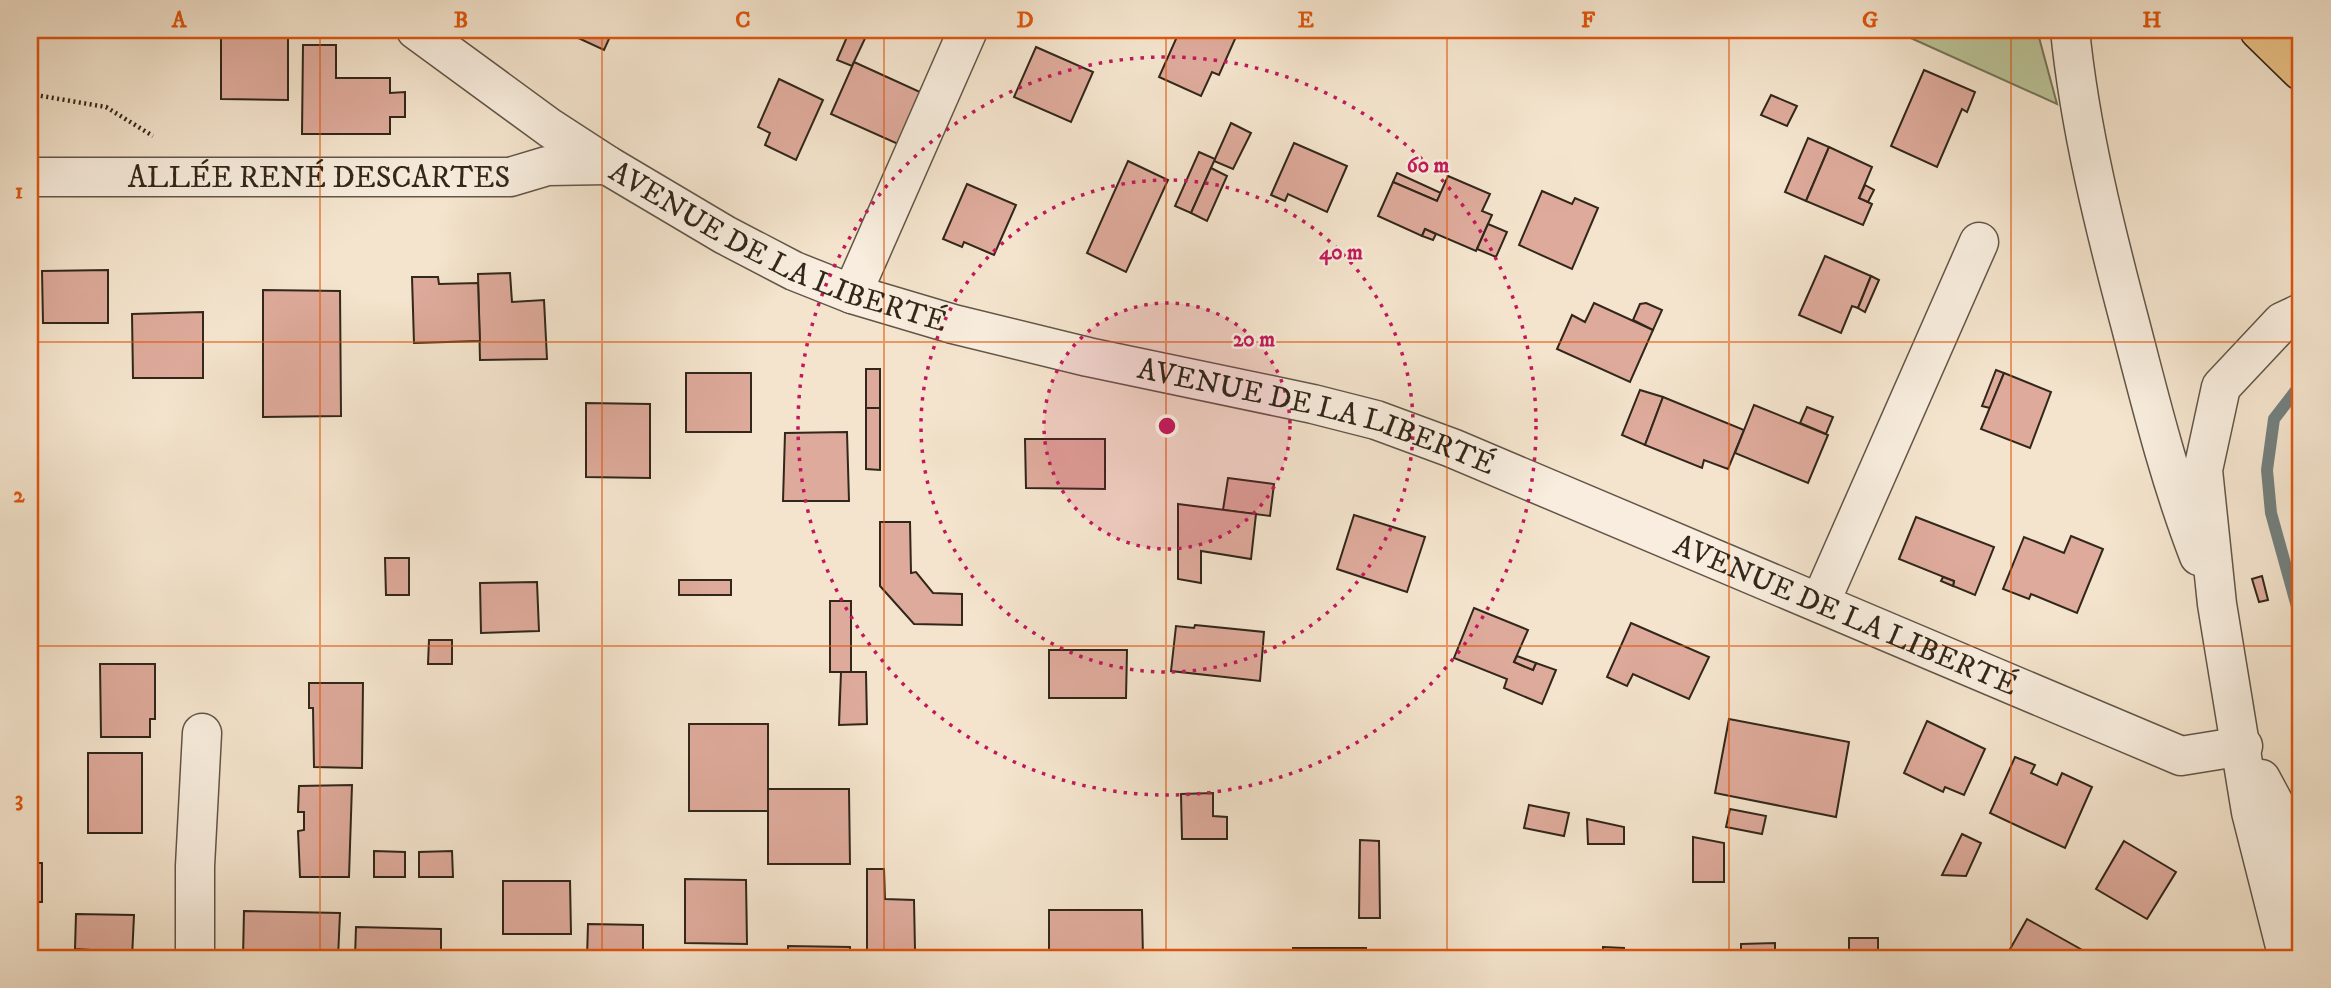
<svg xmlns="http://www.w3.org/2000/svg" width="2331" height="988" font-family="'IM FELL DW Pica',serif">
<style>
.green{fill:#bbc499;stroke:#76765a;stroke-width:2}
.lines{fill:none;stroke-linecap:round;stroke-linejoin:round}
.stream{stroke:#73807e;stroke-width:12}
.building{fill:#deaa9b;stroke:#31271a;stroke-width:2}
.minor-casing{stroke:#625647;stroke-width:41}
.major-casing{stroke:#31271a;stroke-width:41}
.path{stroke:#31271a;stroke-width:4.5;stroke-dasharray:2 3.5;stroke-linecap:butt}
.minor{stroke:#f8edde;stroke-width:38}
.major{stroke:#eac286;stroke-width:38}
.grid{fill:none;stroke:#df560d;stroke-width:2;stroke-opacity:0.55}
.ring{fill:none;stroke:#c2185b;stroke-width:3.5;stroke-dasharray:3.5 7}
.labels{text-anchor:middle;stroke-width:5;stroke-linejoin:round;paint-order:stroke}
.street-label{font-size:30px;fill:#31271a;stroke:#f8edde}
.centre{fill:#c2185b;stroke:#f8edde;stroke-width:3.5}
.ring-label{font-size:21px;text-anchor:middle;font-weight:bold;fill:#c2185b;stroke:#f8edde;stroke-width:5;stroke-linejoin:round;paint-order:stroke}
.neatline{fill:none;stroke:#df560d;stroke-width:2.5}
.grid-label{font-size:23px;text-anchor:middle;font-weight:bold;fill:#df560d}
</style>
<rect width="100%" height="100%" fill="#f4e4cd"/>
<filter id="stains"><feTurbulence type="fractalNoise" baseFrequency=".00286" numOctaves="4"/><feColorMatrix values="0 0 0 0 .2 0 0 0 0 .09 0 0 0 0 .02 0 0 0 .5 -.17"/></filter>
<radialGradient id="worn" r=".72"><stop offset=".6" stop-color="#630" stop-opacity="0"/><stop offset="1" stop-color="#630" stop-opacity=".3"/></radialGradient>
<!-- green -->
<polygon class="green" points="1893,30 2037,30 2057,104"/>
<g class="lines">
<!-- stream -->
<polyline class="stream" points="2301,384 2274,419 2267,470 2271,513 2301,621"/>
</g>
<!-- building -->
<g class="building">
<polygon points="561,30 613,30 604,50"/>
<polygon points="850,30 869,30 852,66 837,60"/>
<polygon points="1180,30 1239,30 1219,75 1212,72 1201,96 1159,77"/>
<polygon points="221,37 288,37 288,100 221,99"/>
<polygon points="303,45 336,45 336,78 390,78 390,93 405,92 405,117 390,117 390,134 302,134"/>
<polygon points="1036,47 1093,72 1071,122 1014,97"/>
<polygon points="854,62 920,92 898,144 831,114"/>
<polygon points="1924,70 1975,92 1967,112 1962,109 1937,167 1891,146"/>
<polygon points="779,79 823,100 796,160 765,145 770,133 758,127"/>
<polygon points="1771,95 1797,106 1787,126 1761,115"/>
<polygon points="1231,123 1251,133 1233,169 1214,161"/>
<polygon points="1808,138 1829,147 1806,201 1785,192"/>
<polygon points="1294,143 1347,166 1327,212 1288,194 1285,201 1271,195"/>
<polygon points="1829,147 1872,167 1859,198 1872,204 1863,225 1806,201"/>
<polygon points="1199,152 1215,159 1191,213 1175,206"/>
<polygon points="1128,161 1168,180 1126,272 1087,253"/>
<polygon points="1211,168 1227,176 1207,221 1191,213"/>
<polygon points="1397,173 1441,193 1437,201 1393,182"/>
<polygon points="1448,176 1490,194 1482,211 1492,215 1476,251 1425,229 1422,236 1378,216 1393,182 1437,201"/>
<polygon points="967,184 1016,205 994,255 964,242 962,247 943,239"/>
<polygon points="1865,185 1874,190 1868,202 1859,198"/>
<polygon points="1542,191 1572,204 1575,198 1598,208 1572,269 1519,245"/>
<polygon points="1488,224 1507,232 1496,257 1477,249"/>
<polygon points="1425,229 1436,234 1433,240 1422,236"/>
<polygon points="1825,256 1871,276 1858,308 1852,306 1841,333 1799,315"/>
<polygon points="108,270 108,323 43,323 42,271"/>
<polygon points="510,273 512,302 544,300 547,359 480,360 478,274"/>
<polygon points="1871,276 1879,280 1865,312 1858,308"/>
<polygon points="412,277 438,277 439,284 478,283 480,341 414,343"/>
<polygon points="263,290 340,291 341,416 263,417"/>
<polygon points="1594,303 1653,330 1630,382 1557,349 1572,315 1585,322"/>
<polygon points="1646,303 1662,310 1653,330 1633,320 1640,304"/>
<polygon points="203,312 203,378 133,378 132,314"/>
<rect x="866" y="369" width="14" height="39"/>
<polygon points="1996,370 2004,373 1990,408 1982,406"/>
<rect x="686" y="373" width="65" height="59"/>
<polygon points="2004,373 2051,392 2030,448 1981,429"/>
<polygon points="1640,390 1663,397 1645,445 1622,435"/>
<polygon points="1663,397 1744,430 1728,469 1704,460 1702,468 1645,445"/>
<polygon points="586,403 650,404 650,478 586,477"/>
<polygon points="1754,405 1828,435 1808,483 1735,453"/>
<polygon points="1807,407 1833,417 1826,434 1800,423"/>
<polygon points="866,408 880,408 880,470 866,469"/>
<polygon points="847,432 849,501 783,501 785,433"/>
<polygon points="1025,439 1105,439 1105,489 1026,488"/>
<polygon points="1228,478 1274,484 1270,516 1223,510"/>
<polygon points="1178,504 1256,514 1251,559 1201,551 1201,583 1178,579"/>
<polygon points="1354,515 1425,537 1407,592 1337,569"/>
<polygon points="1916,517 1994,547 1975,595 1953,586 1954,581 1899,559"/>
<polygon points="880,522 910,522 911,573 916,572 933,593 962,594 962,625 914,624 880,586"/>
<polygon points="2071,536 2103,549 2077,613 2031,594 2029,599 2003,589 2024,537 2064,553"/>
<polygon points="385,558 409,558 409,595 386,595"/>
<polygon points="2262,576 2268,600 2259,602 2252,579"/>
<polygon points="1943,577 1954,581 1953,586 1941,581"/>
<rect x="679" y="580" width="52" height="15"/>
<polygon points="537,582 539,631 481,633 480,583"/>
<rect x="830" y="601" width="21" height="71"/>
<polygon points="1474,608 1528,630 1514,662 1533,670 1536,663 1556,670 1542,704 1504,688 1507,679 1454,658"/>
<polygon points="1631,623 1709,657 1689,699 1633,674 1627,686 1607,677"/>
<polygon points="1195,625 1264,632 1260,681 1171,671 1176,626 1194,628"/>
<polygon points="429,640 452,640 452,664 428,664"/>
<polygon points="1049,650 1127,650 1126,698 1049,698"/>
<polygon points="1517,656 1536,663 1533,670 1514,662"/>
<polygon points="100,664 155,664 155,719 150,719 150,737 101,737"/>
<polygon points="841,672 866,672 867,724 839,725"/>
<polygon points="309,683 363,683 362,768 314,767 313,708 309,708"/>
<polygon points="1729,719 1849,742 1836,817 1715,793"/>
<polygon points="1927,721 1985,749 1964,795 1945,787 1943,792 1904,773"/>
<rect x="689" y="724" width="79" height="87"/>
<rect x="88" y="753" width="54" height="80"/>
<polygon points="2015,757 2035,765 2031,773 2057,785 2062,773 2092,787 2065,848 1990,813"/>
<polygon points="352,785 349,877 300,877 298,831 304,830 304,812 298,812 299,786"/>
<polygon points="768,789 849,789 850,864 768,864"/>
<polygon points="1213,793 1213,816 1227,817 1227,839 1182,839 1181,794"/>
<polygon points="1529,805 1569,813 1564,836 1524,828"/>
<polygon points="1730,809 1766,816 1762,834 1726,827"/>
<polygon points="1587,819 1624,827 1624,844 1588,844"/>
<polygon points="1962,834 1981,843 1966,876 1942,875"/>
<polygon points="1693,837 1724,843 1724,882 1693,882"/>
<polygon points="1360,840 1379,841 1380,918 1359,918"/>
<polygon points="2124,841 2176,872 2147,919 2096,889"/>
<polygon points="374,851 405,852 405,877 374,877"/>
<polygon points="452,851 453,877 419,877 419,852"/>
<rect x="30" y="863" width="12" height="39"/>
<polygon points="867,869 884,869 885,899 914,900 915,950 926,958 867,958"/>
<polygon points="685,879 746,880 747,944 685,943"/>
<polygon points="503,881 570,881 571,934 503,934"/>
<polygon points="1049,910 1142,910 1143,958 1049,958"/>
<polygon points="244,911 340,913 338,958 243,958"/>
<polygon points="76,914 134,915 132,958 89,958 90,950 75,949"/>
<polygon points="2027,919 2036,924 2093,956 2005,958"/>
<polygon points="588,924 643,925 643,958 587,958"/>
<polygon points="356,927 441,929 441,958 355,958"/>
<rect x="1849" y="938" width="29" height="20"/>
<polygon points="1775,943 1775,958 1741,958 1741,944"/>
<polygon points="788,946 850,947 850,958 788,958"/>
<polygon points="1603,947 1624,948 1624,958 1603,958"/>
<rect x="1293" y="948" width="73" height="10"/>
</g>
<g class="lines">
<!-- minor casing -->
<g class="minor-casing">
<g id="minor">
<path id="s1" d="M 416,30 L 550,128 L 607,165 L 725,235 L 794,271 L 852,294 L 953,324 L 1088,357 L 1313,404 L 1376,420 L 1452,448 L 2181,756 L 2243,746"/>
<path d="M 2070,30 C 2080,130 2105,229 2131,327 C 2151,404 2170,481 2199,556"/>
<path id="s2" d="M 30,177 L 510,177 L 547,166 L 607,165"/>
<polyline points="852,294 968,30"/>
<polyline points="1820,603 1979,242"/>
<polyline points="2261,779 2275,805 2301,883"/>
<polyline points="195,958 195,866 202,733"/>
<polyline points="2288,958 2251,812 2217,604 2203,470 2221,387 2282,322 2301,313"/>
</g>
</g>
<!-- major casing -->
<g class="major-casing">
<polyline id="major" points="2259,30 2301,71"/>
</g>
<!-- path -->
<polyline class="path" points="30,94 106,107 153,136"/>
<!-- minor -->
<use href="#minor" class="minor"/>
<!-- major -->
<use href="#major" class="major"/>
</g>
<!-- grid -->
<path class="grid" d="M 320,30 L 320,958M 602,30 L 602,958M 884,30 L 884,958M 1166,30 L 1166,958M 1447,30 L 1447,958M 1729,30 L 1729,958M 2011,30 L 2011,958M 30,342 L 2301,342M 30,646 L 2301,646"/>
<!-- distance rings -->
<circle cx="1167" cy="426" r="123" fill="#c2185b" fill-opacity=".12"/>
<g class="ring">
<circle cx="1167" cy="426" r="123"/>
<circle cx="1167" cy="426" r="246"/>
<circle cx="1167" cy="426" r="369"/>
</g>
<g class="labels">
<!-- street labels -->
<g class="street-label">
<text dy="10" stroke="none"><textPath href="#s2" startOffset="289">ALLÉE RENÉ DESCARTES</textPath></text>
<text dy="10" stroke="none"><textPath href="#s1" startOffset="425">AVENUE DE LA LIBERTÉ</textPath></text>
<text dy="10" stroke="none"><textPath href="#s1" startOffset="992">AVENUE DE LA LIBERTÉ</textPath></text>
<text dy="10" stroke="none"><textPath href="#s1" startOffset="1559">AVENUE DE LA LIBERTÉ</textPath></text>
</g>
</g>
<circle cx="1167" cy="426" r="10" class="centre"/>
<g class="ring-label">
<text x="1428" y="172">60 m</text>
<text x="1341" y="259">40 m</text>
<text x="1254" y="346">20 m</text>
</g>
<!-- margin -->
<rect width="2331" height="988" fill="none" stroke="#f4e4cd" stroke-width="77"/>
<rect x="38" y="38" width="2254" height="912" class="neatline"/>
<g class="grid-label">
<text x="179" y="27">A</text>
<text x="461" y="27">B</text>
<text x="743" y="27">C</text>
<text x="1025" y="27">D</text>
<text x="1306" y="27">E</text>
<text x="1588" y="27">F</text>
<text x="1870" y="27">G</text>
<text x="2152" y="27">H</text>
<text x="19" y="198">1</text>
<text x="19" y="502">2</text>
<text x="19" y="806">3</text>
</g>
<rect width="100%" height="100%" filter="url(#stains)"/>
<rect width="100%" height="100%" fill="url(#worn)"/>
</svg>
